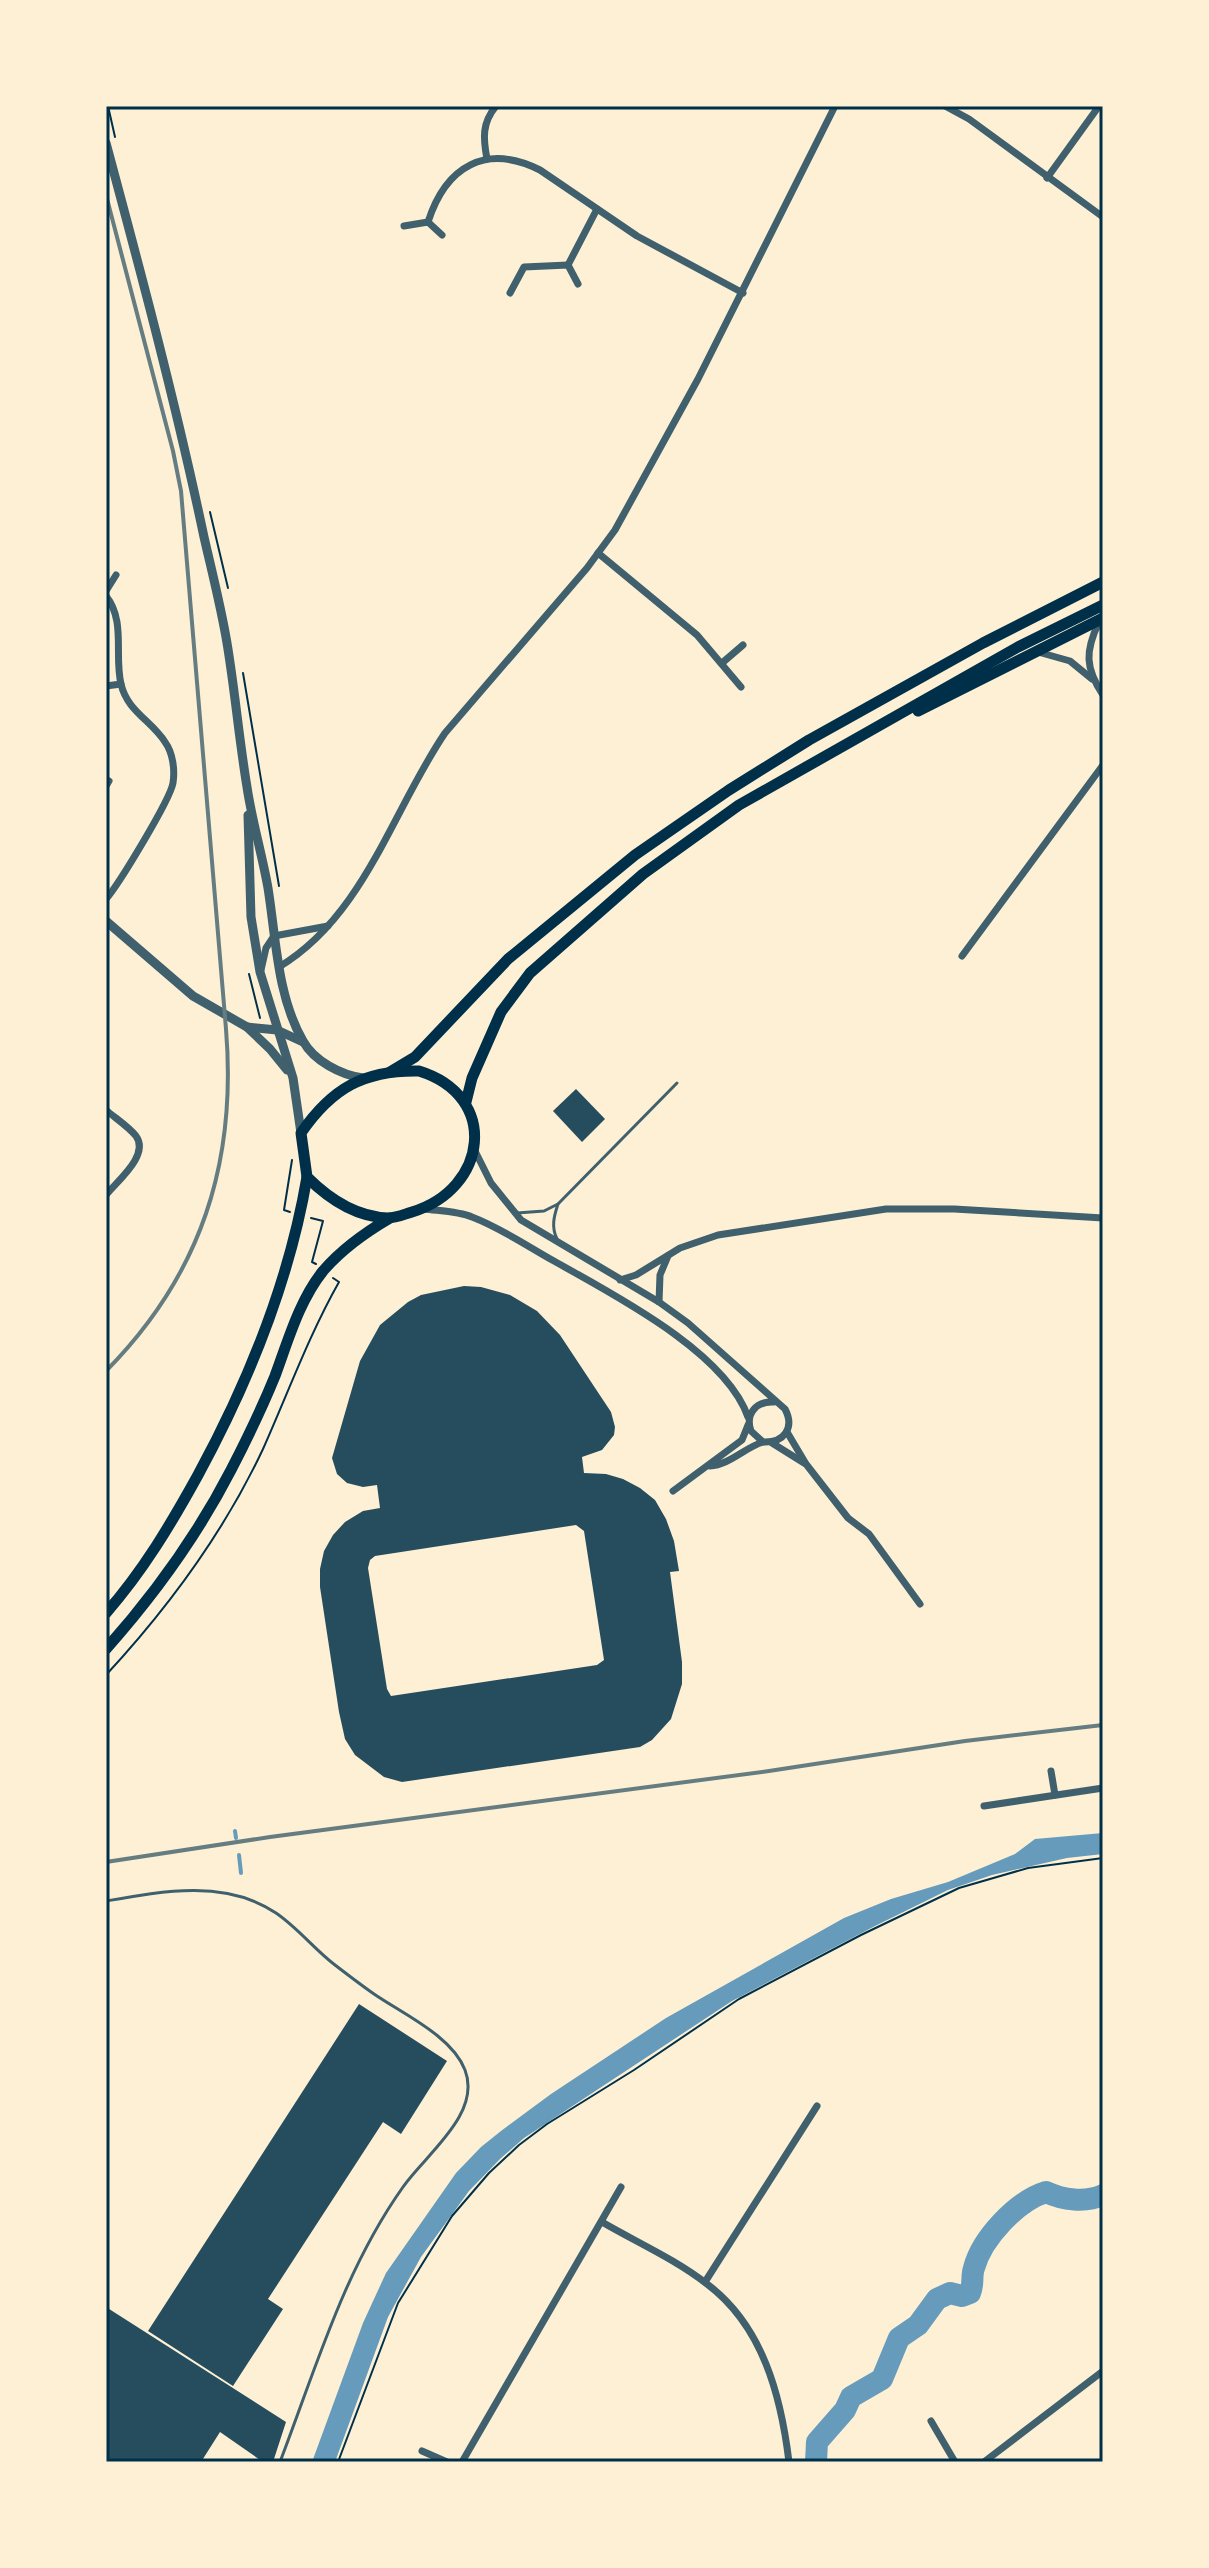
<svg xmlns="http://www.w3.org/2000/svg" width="1209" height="2568" font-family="Karla,sans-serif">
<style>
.water{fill:#669bbc}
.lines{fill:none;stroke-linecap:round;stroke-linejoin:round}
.stream{stroke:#669bbc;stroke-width:4}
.river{stroke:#669bbc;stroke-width:22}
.building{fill:#264d5e;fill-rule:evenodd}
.path{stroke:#003049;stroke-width:2}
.service{stroke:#3f606c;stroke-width:3}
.minor{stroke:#3f606c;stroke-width:7}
.tertiary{stroke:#3f606c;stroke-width:9}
.trunk{stroke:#003049;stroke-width:11}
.rail{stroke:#657d81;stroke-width:4}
.neatline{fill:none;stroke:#003049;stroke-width:3}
</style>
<rect width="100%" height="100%" fill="#fdf0d5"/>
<!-- water -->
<polygon class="water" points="1103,1833 1103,1854 1067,1858 992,1875 948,1890 875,1926 732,2001 524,2138 501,2158 469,2191 421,2257 388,2317 335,2462 312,2462 363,2323 386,2273 456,2173 481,2147 501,2131 551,2094 666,2018 844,1918 891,1899 948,1882 1015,1854 1035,1839"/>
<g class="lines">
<!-- stream -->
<g class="stream">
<polyline points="235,1831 236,1838"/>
<polyline points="239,1855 241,1873"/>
</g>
<!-- river -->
<path class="river" d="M 816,2462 L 817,2442 L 845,2410 L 851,2397 L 882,2379 L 899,2338 L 918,2325 L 937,2299 L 950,2293 L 962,2296 L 970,2293 C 974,2284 971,2276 974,2268 C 982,2238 1017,2201 1046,2192 C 1063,2200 1085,2203 1103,2195"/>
</g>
<!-- building -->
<g class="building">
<polygon points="576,1089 605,1119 582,1142 553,1111"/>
<path d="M 464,1286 L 481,1287 L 510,1295 L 537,1311 L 560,1335 L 611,1412 L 615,1427 L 614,1435 L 602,1450 L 582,1457 L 584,1473 L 606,1474 L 623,1479 L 640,1488 L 655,1500 L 666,1519 L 674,1541 L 679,1571 L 670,1572 L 682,1662 L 682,1684 L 671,1719 L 652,1740 L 640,1747 L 402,1782 L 384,1777 L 355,1755 L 345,1739 L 339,1712 L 320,1587 L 320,1569 L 324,1551 L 333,1535 L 345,1522 L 363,1511 L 380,1508 L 377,1485 L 363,1487 L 347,1483 L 337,1474 L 332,1458 L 360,1361 L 380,1325 L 408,1302 L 421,1295 ZM 576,1525 L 584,1531 L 604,1660 L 597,1665 L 391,1696 L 387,1689 L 368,1568 L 370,1560 L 375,1556 Z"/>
<polygon points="359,2004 447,2061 401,2134 383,2122 268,2299 283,2309 233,2386 148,2331"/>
<polygon points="106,2307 286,2422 273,2462 263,2462 220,2432 201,2462 106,2462"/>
</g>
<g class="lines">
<!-- path -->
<g class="path">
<polyline points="108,106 115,137"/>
<polyline points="210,512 228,588"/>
<polyline points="243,673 279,886"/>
<polyline points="249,974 260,1018"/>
<polyline points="290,1212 284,1210 292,1160"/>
<polyline points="311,1218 323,1221 312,1262 316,1264"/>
<path d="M 106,1675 C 168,1608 224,1532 263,1449 C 288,1393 309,1335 339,1282 L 333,1278"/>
<polyline points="338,2462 398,2303 452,2216 489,2173 519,2145 547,2124 634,2070 739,1999 861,1935 959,1888 1028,1868 1103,1858"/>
</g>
<!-- service -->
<g class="service">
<polyline points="517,1213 544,1211 558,1204 677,1083"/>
<path d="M 557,1239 C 551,1227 554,1216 558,1204"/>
<path d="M 106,1901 C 162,1891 226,1879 276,1913 C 298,1928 314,1949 335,1965 C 348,1975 361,1985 374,1994 C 403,2014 452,2036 465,2070 C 482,2114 425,2155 403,2187 C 344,2270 316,2368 280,2462"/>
</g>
<!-- minor -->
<g class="minor">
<polyline points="945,106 969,119 1103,217"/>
<path d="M 487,159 C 483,138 482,123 496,106"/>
<polyline points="1047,178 1099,106"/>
<path d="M 428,222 C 446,166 486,143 540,170 L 637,236 L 743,293"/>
<polyline points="404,226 428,222 442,235"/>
<polyline points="568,265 597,209"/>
<polyline points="510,293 524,267 568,265 578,284"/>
<polyline points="598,553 697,635 741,687"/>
<polyline points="106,591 116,575"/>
<path d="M 106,596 C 126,621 114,655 121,684 C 127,711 152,721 165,742 C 173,753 175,770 173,783 C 170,800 119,884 106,899"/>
<path d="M 1099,622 C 1085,651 1085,668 1103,695"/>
<polyline points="1038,652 1070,661 1092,679"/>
<polyline points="722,663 743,645"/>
<polyline points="106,686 121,684"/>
<polyline points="106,786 109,781"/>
<polyline points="962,956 1103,765"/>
<path d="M 279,967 C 364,916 392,811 445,733 L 587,568 L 615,530 L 698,379 L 835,106"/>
<polyline points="261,970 266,948 274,936 328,926"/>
<path d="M 106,1110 C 115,1118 128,1126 136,1136 C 150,1155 117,1181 106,1195"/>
<path d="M 474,1149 L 491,1183 L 521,1220 L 659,1302 L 688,1323 L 785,1409 C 795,1428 784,1443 763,1442 L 751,1431 C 745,1414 756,1401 774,1402"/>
<path d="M 424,1209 C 439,1211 458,1211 472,1217 C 501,1228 527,1246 554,1261 C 612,1294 725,1351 748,1417"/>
<polyline points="620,1280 636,1275 680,1248 718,1235 886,1209 954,1209 1103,1218"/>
<polyline points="659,1302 660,1275 668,1256"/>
<polyline points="787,1432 806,1464 848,1518 869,1534 920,1604"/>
<polyline points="772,1443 804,1463"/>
<path d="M 710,1466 C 729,1465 744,1448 763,1442"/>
<polyline points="673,1491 742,1440 748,1425"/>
<polyline points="1051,1771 1055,1795"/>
<polyline points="984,1806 1103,1788"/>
<path d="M 602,2222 C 636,2242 675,2259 707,2284 C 763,2326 781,2396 789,2462"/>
<polyline points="705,2282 817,2106"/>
<polyline points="931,2421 955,2462"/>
<polyline points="422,2451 447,2462"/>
<polyline points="462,2462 621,2187"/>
<polyline points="984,2462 1103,2371"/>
</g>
<!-- tertiary -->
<g class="tertiary">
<path d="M 106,143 C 141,273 176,404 204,537 C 212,572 221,607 227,643 C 235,691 239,739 247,787 C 252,821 262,854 268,888 C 276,938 277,996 303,1041 C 314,1061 341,1075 363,1078"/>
<polyline points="248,815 251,917 260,972 293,1078 301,1133"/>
<polyline points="106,921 193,996 247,1027 270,1049 287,1070"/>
<polyline points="247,1027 277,1030 303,1042"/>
</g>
<!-- trunk -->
<g class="trunk">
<polyline points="918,711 1103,618"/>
<path d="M 419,1071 C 500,1096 488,1189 412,1212 C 405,1214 396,1218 388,1218 C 355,1217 329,1199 307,1177 L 301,1133 C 332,1088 364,1070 419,1071 Z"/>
<polyline points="390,1072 415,1057 508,959 635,855 729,790 809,740 983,643 1103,582"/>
<polyline points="466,1102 472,1078 501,1012 530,973 643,874 739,805 1018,647 1103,605"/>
<path d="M 106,1613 C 143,1571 171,1524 198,1475 C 249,1381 289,1283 307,1177"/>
<path d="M 106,1649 C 154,1595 198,1534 231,1470 C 247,1439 262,1408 275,1376 C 288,1341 299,1301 323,1271 C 341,1250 366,1232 390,1218"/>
</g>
<!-- rail -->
<g class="rail">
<path d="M 106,195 L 173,451 L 181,491 L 226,1029 C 237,1163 201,1275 106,1371"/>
<polyline points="106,1862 270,1837 769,1771 965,1741 1103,1725"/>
</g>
</g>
<!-- border -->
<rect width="1209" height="2568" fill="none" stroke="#fdf0d5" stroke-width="216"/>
<rect x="108" y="108" width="993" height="2352" class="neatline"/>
</svg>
